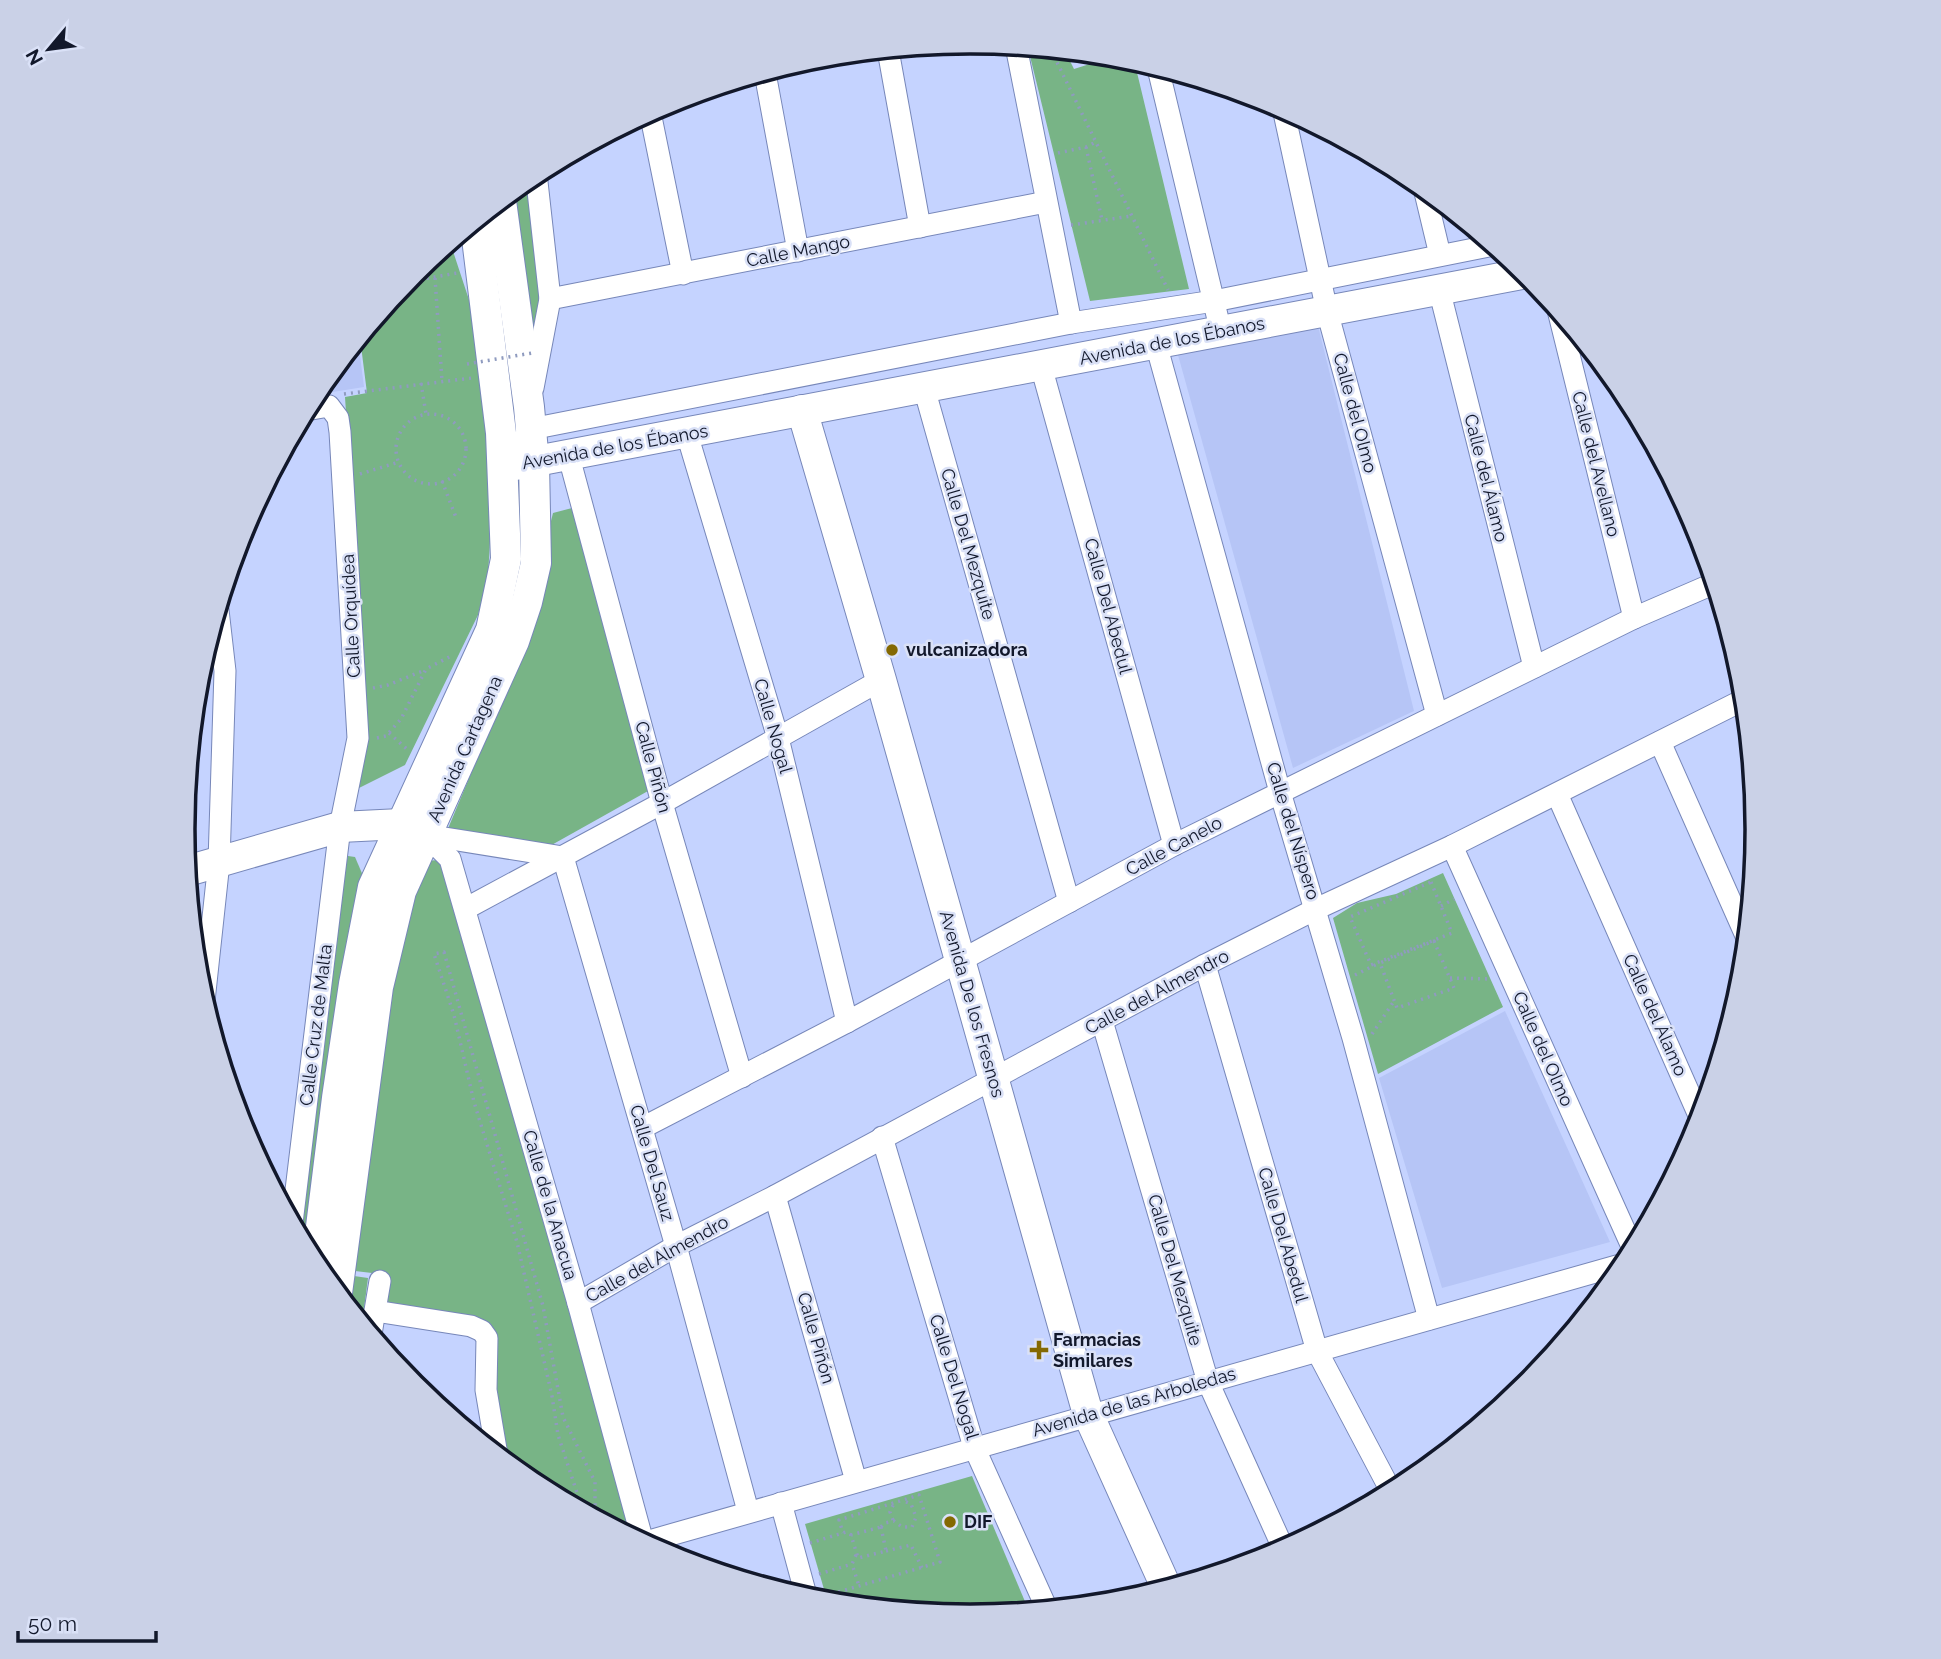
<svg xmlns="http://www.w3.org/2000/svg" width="1941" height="1659" font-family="Raleway,sans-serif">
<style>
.built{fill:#b6c5f6}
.green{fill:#78b486}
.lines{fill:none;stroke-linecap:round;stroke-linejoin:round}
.street-casing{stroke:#7787b9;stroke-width:23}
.secondary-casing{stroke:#7787b9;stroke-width:32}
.path{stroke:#8f9bbf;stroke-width:3.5;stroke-dasharray:2 5;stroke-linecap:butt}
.street{stroke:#fff;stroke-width:21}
.secondary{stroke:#fff;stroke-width:30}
.path-bridge{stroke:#8f9bbf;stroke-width:3.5;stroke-dasharray:2 5;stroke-linecap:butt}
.poi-dot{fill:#846902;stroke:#dae1f7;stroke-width:2.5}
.labels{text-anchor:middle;stroke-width:5;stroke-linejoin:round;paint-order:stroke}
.street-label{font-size:18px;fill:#12182b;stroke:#dae1f7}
.poi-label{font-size:18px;font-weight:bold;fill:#12182b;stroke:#dae1f7;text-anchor:start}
.rim{fill:none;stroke:#12182b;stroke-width:3.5}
</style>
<rect width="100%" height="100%" fill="#c5d3ff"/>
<!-- built -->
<g class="built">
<polygon points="1317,322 1414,711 1293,768 1178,355"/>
<polygon points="358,340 364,387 314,395 316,392"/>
<polygon points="1505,1011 1610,1242 1442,1288 1379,1078"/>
</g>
<!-- green -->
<g class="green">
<polygon points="1028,48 1065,51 1074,69 1115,56 1134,60 1189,289 1090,301"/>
<polygon points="531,177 542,301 531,371 508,196"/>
<polygon points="450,242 473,312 493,489 488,576 478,615 405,765 359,788 367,739 345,397 367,393 360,338 414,272"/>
<polygon points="572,508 648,791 548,847 447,831 513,673 553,513"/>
<polygon points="348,856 355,857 364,878 307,1251 296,1231 339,893"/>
<path d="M 439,860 L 632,1527 L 619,1530 C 588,1514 535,1492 512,1467 C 499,1453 493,1348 491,1324 L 385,1302 L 389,1275 L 355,1271 L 381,1035 L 406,919 L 425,861 Z"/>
<polygon points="1443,873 1503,1007 1378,1074 1333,918 1357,903 1396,894"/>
<polygon points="354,1276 368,1278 362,1324 351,1310"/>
<polygon points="972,1476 1029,1611 970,1617 828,1603 805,1524"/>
</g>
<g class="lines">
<!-- street casing -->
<g class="street-casing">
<g id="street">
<polyline points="1016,46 1071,323"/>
<polyline points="888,50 920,227"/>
<polyline points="1158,68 1221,332"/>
<polyline points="765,73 798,251"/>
<polyline points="1283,108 1327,311 1437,715"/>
<polyline points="650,112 683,274"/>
<polyline points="1424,188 1440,255"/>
<polyline points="1439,289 1534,667"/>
<polyline points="550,299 1046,202"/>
<polyline points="1558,310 1634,618"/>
<polyline points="1156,344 1280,792 1353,1038 1429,1319"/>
<polyline points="1041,366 1174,845"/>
<polyline points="533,388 550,299 536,173"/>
<polyline points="924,388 1069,902"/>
<polyline points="687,434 778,738 847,1022"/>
<polyline points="569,457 662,803 742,1077"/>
<polyline points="504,466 531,429 1071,323 1214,301 1494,245"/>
<polyline points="1660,742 1747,938"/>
<polyline points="1557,794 1701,1120"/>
<polyline points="426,835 563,857 676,1246 748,1511"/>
<polyline points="427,836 450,859 578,1303 643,1542"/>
<polyline points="1452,846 1634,1251"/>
<polyline points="465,909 662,803 881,680"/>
<polyline points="1205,965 1317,1351 1392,1493"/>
<polyline points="204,1001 219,862 225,671 218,610"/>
<polyline points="1102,1021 1208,1382 1284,1550"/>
<polyline points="642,1128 847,1022 1174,845 1634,618 1715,583"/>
<polyline points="882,1137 974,1447 1047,1609"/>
<polyline points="775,1196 856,1481"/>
<polyline points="292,1223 340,827 358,738 340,432 338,418 329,406 306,410"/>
<polyline points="578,1303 676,1246 775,1196 1205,965 1316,909 1452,846 1745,699"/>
<polyline points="375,1311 471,1326 482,1331 487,1338 486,1390 497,1455"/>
<polyline points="371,1334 380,1281"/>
<polyline points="781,1503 807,1599"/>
<polyline points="642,1543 1627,1263"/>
</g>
</g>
<!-- secondary casing -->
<g class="secondary-casing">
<g id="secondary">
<polyline points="802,410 881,680 1088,1414 1167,1589"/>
<polyline points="515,465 1527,273"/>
<polyline points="187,871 340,827 401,824 417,831"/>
<polyline points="316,1267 337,1098 354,984 373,887 491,630 506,559 501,433 475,222"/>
<polyline points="337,1293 378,987 401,891 514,641 527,602 536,563 534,463 529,407 501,201"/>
</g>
</g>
<!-- path -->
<g class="path">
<polyline points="1051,50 1168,290"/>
<polyline points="1086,147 1102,220"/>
<polyline points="1058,153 1086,147 1096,142"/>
<polyline points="1071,225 1132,216"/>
<polyline points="435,278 442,381"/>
<polyline points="406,282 457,273"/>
<polyline points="421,383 426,414"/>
<polyline points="344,394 472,378"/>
<circle cx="431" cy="449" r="35"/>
<polyline points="360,474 399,462"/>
<polyline points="442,481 457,520"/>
<polyline points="373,688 388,685 425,670"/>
<polyline points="389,733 409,751"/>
<polyline points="377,738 386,736 401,719 426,669 453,655"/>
<polygon points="1431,882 1452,933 1371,965 1350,917"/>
<polyline points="1441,906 1454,899"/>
<polygon points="1434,941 1454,988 1397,1008 1380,963"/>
<polygon points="444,952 543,1306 563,1417 595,1482 595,1506 586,1511 582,1508 558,1435 552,1396 517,1242 474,1102 454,1015 434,954"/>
<polyline points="1355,975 1379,963"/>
<polyline points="1450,978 1491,979"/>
<polyline points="1372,1034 1394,1001"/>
<polyline points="893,1520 890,1512 894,1503"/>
<polygon points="881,1527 886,1551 858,1558 851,1535"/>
<polyline points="881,1527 885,1523 894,1521 902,1527 912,1527 916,1517 911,1504 904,1501"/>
<polyline points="810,1543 846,1532 851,1535"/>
<polyline points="886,1551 911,1545 922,1568"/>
<polyline points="856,1555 852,1564 859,1586"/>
<polyline points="819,1574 852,1564"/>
<polyline points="825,1596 940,1562 919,1495 839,1520 843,1533"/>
</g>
<!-- street -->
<use href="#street" class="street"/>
<!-- secondary -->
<use href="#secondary" class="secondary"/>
<!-- path-bridge -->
<polyline class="path-bridge" points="467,364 532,353"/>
</g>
<!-- markers -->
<g class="poi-dot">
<circle cx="892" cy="650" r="7"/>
<path d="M1035.5 1339.5h7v7h7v7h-7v7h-7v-7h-7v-7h7z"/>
<circle cx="950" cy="1522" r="7"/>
</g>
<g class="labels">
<!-- street labels -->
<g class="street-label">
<text transform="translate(798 251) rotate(-11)" y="6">Calle Mango</text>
<text transform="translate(1172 341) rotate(-11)" y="6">Avenida de los Ébanos</text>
<text transform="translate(1355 413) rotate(75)" y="6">Calle del Olmo</text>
<text transform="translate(615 447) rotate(-10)" y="6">Avenida de los Ébanos</text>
<text transform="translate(1596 464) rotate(76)" y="6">Calle del Avellano</text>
<text transform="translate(1486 478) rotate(76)" y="6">Calle del Álamo</text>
<text transform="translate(968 544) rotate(74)" y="6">Calle Del Mezquite</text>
<text transform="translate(1108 606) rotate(75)" y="6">Calle Del Abedul</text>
<text transform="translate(351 616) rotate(-93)" y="6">Calle Orquídea</text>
<text transform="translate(773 726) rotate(74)" y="6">Calle Nogal</text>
<text transform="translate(465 749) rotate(-66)" y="6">Avenida Cartagena</text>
<text transform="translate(653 767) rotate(75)" y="6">Calle Piñón</text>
<text transform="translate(1293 831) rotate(73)" y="6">Calle del Níspero</text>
<text transform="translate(1174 846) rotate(-28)" y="6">Calle Canelo</text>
<text transform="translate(1157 992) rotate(-28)" y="6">Calle del Almendro</text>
<text transform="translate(972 1004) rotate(74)" y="6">Avenida De los Fresnos</text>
<text transform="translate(1655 1015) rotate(66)" y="6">Calle del Álamo</text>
<text transform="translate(316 1025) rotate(-83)" y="6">Calle Cruz de Malta</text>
<text transform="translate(1543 1049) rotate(66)" y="6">Calle del Olmo</text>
<text transform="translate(652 1163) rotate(74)" y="6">Calle Del Sauz</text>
<text transform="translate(550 1205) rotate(74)" y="6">Calle de la Anacua</text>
<text transform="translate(1283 1235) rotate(74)" y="6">Calle Del Abedul</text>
<text transform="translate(657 1259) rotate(-29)" y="6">Calle del Almendro</text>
<text transform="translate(1175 1270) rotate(74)" y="6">Calle Del Mezquite</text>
<text transform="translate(816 1338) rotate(74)" y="6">Calle Piñón</text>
<text transform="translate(954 1377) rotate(73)" y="6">Calle Del Nogal</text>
<text transform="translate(1134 1402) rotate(-16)" y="6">Avenida de las Arboledas</text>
</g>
<!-- poi labels -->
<g class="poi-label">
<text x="906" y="656">vulcanizadora</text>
<text x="1053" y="1346">Farmacias<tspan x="1053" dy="21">Similares</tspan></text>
<text x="964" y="1528">DIF</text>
</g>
</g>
<!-- crop -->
<path d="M0 0H1941V1659H0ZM195 829a775 775 0 1 1 1550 0a775 775 0 1 1-1550 0Z" fill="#cad1e7" fill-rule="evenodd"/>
<path class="rim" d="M195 829a775 775 0 1 1 1550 0a775 775 0 1 1-1550 0Z"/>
<!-- north arrow -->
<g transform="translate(49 49) rotate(241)" stroke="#dae1f7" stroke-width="5" paint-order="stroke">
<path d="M0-5L12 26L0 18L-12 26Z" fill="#12182b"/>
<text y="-10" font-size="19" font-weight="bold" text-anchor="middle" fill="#12182b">N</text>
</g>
<!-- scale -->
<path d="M18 1631v10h138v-10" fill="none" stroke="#12182b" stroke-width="3.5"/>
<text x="28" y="1631" font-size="21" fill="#12182b" stroke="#dae1f7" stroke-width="5" paint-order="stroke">50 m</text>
</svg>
